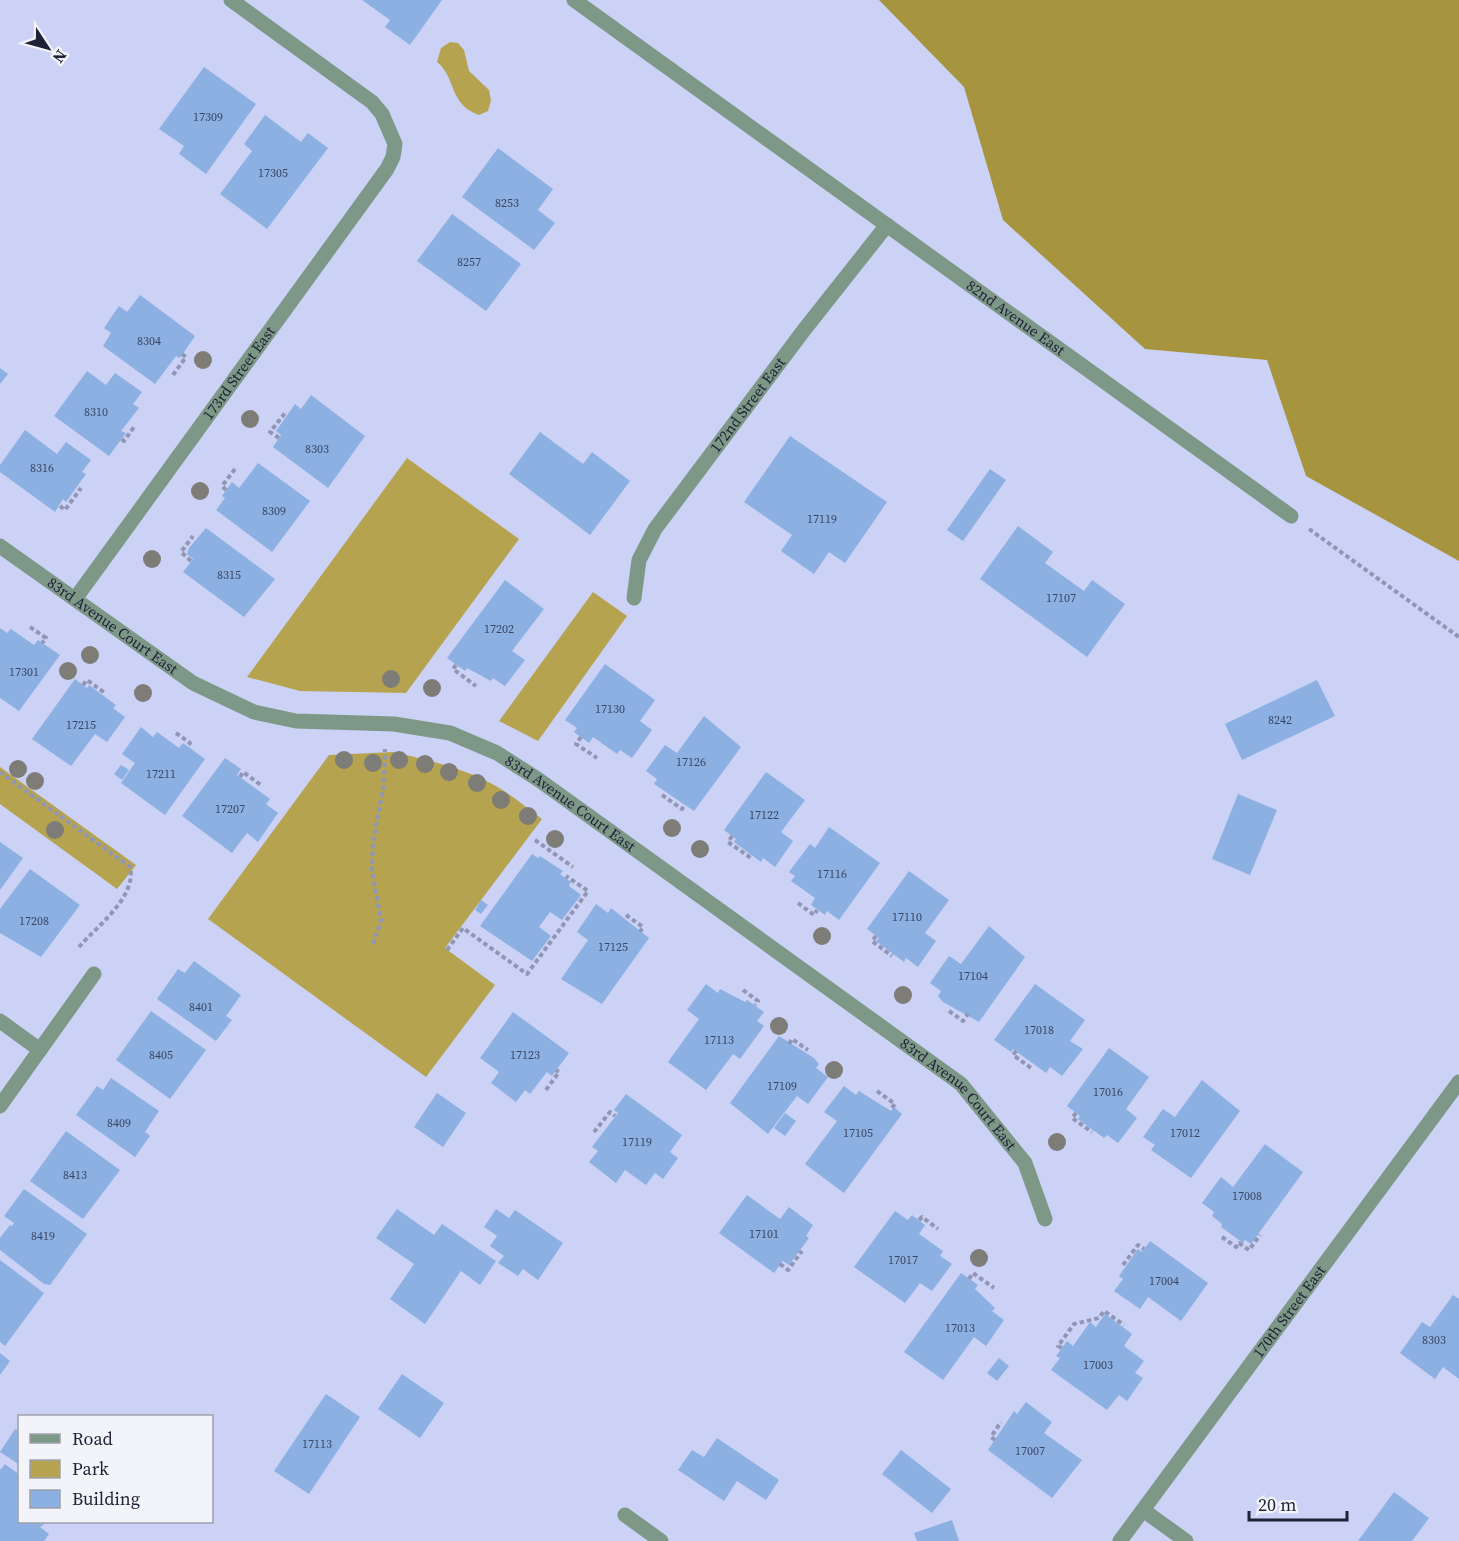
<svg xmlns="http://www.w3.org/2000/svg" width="1459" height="1541" font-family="'Source Serif 4',serif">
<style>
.green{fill:#b6a350}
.forest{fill:#a7943f}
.building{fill:#8cb0e2}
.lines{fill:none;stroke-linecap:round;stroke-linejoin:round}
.path{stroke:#9196b5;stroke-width:4;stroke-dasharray:4.5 3;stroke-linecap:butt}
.minor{stroke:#7e9887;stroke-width:15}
.tree{fill:#7d7c77}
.labels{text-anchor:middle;stroke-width:6;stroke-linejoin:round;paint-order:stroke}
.number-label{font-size:12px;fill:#3a4562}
.street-label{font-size:15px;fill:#1e2137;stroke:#f3f4fa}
</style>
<rect width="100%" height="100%" fill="#cbd2f5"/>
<!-- green -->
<g class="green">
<path d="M 450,42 L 458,43 L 464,50 L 469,71 L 489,90 L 491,100 L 488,111 L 479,115 C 448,104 457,78 437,62 L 441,48 Z"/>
<polygon points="407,458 519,539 406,693 300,691 247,677"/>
<polygon points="593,592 627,616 538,741 499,721"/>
<path d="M 393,752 C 429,760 463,768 496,786 C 512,795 527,808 542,819 L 445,948 L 495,985 L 426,1077 L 208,919 L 329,755 Z"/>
<polygon points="0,767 136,865 117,889 0,804"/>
</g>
<!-- forest -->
<polygon class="forest" points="879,0 1459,0 1459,561 1306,476 1267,360 1145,349 1003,220 964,87"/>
<!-- building -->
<g class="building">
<polygon points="362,0 442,0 410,45 385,27 390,20"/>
<polygon points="204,67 256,104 206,174 179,154 184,146 159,129"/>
<polygon points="265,115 301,142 308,133 328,148 267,229 220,194 252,151 244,144"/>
<polygon points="498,148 553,189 538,210 555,223 534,250 462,197"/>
<polygon points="452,214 521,264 486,311 417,261"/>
<polygon points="140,295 195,336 180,358 176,356 155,384 103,346 111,333 104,328 119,306 127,312"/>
<polygon points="0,368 8,374 0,384"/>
<polygon points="87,371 106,385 115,373 142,392 133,404 139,408 121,431 126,433 109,456 54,416"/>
<polygon points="311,395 365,436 328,488 273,447 281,435 276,431 295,404 301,409"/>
<polygon points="25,430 57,454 66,442 91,460 82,472 86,474 66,502 63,499 55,512 0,472 0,465"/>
<polygon points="540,432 583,464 592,452 630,481 590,535 509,474"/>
<polygon points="790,436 887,502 845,563 829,552 814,574 781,551 792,535 744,502"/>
<polygon points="258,463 310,501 272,552 216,510 225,498 222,496 232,482 239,488"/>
<polygon points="990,469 1006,480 963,541 947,530"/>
<polygon points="1018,526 1053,552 1045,563 1084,591 1092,580 1125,604 1087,657 980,579"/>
<polygon points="206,528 275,579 244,617 183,572 193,559 187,554 189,548"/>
<polygon points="505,580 544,609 512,651 525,660 505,686 493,678 491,681 467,668 465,671 447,658"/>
<polygon points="0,628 7,633 11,629 34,645 38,640 60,655 19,711 0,698"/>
<polygon points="605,664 655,700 640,721 652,730 632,758 620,750 617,754 593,737 589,743 574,732 577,728 565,720"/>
<polygon points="75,679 87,688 89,685 116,705 113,708 125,717 107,742 95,734 71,766 32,739"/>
<polygon points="1317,680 1335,716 1242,760 1225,724"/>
<polygon points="704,716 741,747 694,811 654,784 657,779 646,771 665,745 677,753"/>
<polygon points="141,727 153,737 157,732 179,748 183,743 205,759 165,815 121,783 135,763 122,754"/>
<polygon points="225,758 241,769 237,775 270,799 266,804 278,813 258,842 247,833 232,853 182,816"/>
<polygon points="121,765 129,770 122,780 114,774"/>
<polygon points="766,772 805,800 781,832 793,841 775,867 763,858 761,862 734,842 736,839 724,830"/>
<polygon points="1238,794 1277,810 1250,875 1212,859"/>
<polygon points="829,827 880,863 839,920 827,911 825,915 811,905 815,898 791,881 795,876 789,872 810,844 815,848"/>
<polygon points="0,842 23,858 0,890"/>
<polygon points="532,854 538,858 540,856 563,871 560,874 571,882 569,886 581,895 562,920 550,912 539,927 551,936 532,961 480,926"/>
<polygon points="30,869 80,905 41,957 0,933 0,909"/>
<polygon points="909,871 949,900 925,933 936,941 918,967 906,958 904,962 876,941 879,938 867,929"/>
<polygon points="481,900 488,905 481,914 475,910"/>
<polygon points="596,904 608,913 611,908 649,938 602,1004 561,979 588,940 577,932"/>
<polygon points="989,926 1025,957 979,1022 943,1002 938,996 941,991 930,983 949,956 961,964"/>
<polygon points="194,961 241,995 226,1016 232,1020 216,1041 157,999 178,969 185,973"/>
<polygon points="706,984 718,993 720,989 745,1002 747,1000 764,1012 757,1021 764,1026 740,1059 733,1054 706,1090 668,1062 699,1019 687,1010"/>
<polygon points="1035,984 1085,1020 1070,1041 1083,1049 1062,1076 1050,1067 1046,1073 1013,1049 1011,1052 994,1040"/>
<polygon points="151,1011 206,1050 170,1099 116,1060"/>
<polygon points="513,1012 569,1053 552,1076 547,1072 530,1094 525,1090 516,1102 491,1083 499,1072 480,1058"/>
<polygon points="779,1036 814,1058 819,1064 816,1068 828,1077 808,1104 797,1096 768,1134 730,1103"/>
<polygon points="1109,1048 1149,1077 1126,1109 1137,1118 1118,1143 1107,1135 1104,1138 1078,1119 1080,1116 1067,1106"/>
<polygon points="111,1078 159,1111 145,1132 150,1136 135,1157 76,1115 97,1086 103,1090"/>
<polygon points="1202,1080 1240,1111 1191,1178 1151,1150 1155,1145 1143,1137 1163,1109 1175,1117"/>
<polygon points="844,1086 856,1095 859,1091 891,1111 894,1107 902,1114 844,1193 805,1164 837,1121 824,1112"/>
<polygon points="437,1093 466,1113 443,1147 414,1127"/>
<polygon points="626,1094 682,1135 670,1152 678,1158 663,1179 655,1173 646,1185 625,1170 616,1183 589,1162 598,1151 592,1147 618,1113 614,1110"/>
<polygon points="785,1113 796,1121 785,1136 774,1128"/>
<polygon points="66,1131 120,1170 83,1219 30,1181"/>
<polygon points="1265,1144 1303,1172 1251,1244 1245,1240 1243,1243 1221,1227 1222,1224 1212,1216 1214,1212 1202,1203 1221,1177 1233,1187"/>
<polygon points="24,1189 87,1234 50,1285 44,1284 0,1250 0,1238 10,1225 12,1226 14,1223 4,1216"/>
<polygon points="747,1195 780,1219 789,1207 813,1225 806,1236 809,1238 789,1265 783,1261 774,1273 719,1233"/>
<polygon points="397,1209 434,1235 442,1224 496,1261 480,1285 461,1271 425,1324 390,1299 414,1264 376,1238"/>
<polygon points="496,1209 509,1218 515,1210 563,1243 538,1280 523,1269 518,1276 498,1263 504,1256 490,1246 497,1236 484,1227"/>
<polygon points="895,1211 908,1220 912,1215 925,1225 919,1234 943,1251 940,1256 952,1264 932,1291 920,1283 905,1303 854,1267"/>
<polygon points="1150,1241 1208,1283 1181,1321 1148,1297 1140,1309 1114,1291 1123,1279 1119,1276 1138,1249 1142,1252"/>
<polygon points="0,1260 44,1293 5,1346 0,1342"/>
<polygon points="961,1273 978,1285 975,1289 995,1308 992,1311 1004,1320 986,1346 974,1337 943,1380 904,1352"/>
<polygon points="1453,1295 1459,1299 1459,1379 1443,1367 1435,1379 1400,1353 1422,1322 1430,1327"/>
<polygon points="1105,1314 1132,1334 1124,1346 1144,1361 1135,1373 1143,1378 1127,1401 1119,1395 1107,1410 1051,1370 1060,1358 1056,1356 1067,1341 1073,1346 1090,1322 1096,1327"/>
<polygon points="0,1353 10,1361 0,1375"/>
<polygon points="999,1358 1009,1366 997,1381 987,1373"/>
<polygon points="402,1374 444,1403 420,1438 378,1409"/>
<polygon points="326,1394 360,1417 309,1494 274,1471"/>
<polygon points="1026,1402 1052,1422 1044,1433 1082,1460 1052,1498 988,1450 1014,1411 1017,1414"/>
<polygon points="15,1429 20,1432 20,1465 0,1452"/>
<polygon points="717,1438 779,1480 766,1500 737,1481 724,1501 678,1470 692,1450 704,1457"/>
<polygon points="901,1450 951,1489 932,1513 882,1474"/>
<polygon points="5,1464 20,1475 20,1522 47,1522 40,1527 49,1534 44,1541 0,1541 0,1470"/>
<polygon points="1394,1492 1429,1518 1412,1541 1358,1541"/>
<polygon points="952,1520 959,1541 917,1541 914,1533"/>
</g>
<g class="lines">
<!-- path -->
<g class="path">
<polyline points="173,375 186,357 182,354"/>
<polyline points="279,438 270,432 285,413"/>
<polyline points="122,439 124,441 134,427"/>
<polyline points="226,490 222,486 235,469"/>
<polyline points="60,506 65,510 81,488"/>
<polyline points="1309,529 1459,637"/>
<polyline points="191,561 181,552 193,536"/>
<polyline points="30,627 46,638 42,643"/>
<polyline points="456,665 453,669 476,686"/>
<polyline points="83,685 87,680 105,693"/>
<polyline points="176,733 190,743 187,746"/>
<polyline points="581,737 576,744 597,758"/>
<path d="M 0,772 L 130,867 C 137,897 97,926 79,947"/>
<polyline points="240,777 243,772 261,785"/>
<polyline points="662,795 682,809 685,804"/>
<polyline points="732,836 728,842 751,858"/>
<polyline points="535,840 573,867"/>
<polyline points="798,903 814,915 817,910"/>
<polyline points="626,915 643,927 640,932"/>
<polyline points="876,936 872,941 892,956"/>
<polyline points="373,944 381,920 372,871 373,843 384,783 385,749"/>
<polyline points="447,950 463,928 527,974 588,891 566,876"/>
<polyline points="743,990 758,1001 755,1005"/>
<polyline points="949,1011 963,1021 968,1014"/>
<polyline points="789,1044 792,1039 808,1050"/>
<polyline points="1016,1051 1013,1055 1031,1068"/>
<polyline points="546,1090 559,1072 556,1070"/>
<polyline points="877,1091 895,1104 890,1110"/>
<polyline points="1076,1113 1072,1118 1092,1132"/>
<polyline points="594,1132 610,1112 615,1116"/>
<polyline points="919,1220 922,1217 938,1229"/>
<polyline points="1222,1237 1236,1247 1240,1242"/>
<polyline points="1239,1243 1249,1250 1260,1235"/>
<polyline points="780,1264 788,1270 802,1251"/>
<polyline points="1123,1265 1138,1245 1144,1249"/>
<polyline points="969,1279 973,1273 994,1288"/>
<polyline points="1062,1348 1058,1346 1074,1324 1099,1318 1104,1311 1124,1325"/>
<polyline points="995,1440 991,1437 1001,1422"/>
</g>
<!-- minor -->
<g class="minor">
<path id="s1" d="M 574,0 L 1291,516"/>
<path id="s2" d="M 0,546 L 193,683 L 254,712 L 296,721 L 394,724 L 450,733 L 497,753 L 539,780 L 961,1084 L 1025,1163 L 1045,1219"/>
<path id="s3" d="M 634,598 L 639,560 L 655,529 L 804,330 L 887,225"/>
<path id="s4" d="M 75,599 L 387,169 L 393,157 L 395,144 L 382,114 L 372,102 L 231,0"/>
<polyline points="0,1021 40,1050"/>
<polyline points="0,1106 94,974"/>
<polyline points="1143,1510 1186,1541"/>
<polyline points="625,1515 661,1541"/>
<path id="s5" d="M 1120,1541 L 1459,1082"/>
</g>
</g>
<!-- trees -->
<g class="tree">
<circle cx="203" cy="360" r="9"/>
<circle cx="250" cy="419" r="9"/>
<circle cx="200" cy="491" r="9"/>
<circle cx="152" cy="559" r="9"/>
<circle cx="90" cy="655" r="9"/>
<circle cx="68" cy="671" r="9"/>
<circle cx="391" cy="679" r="9"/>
<circle cx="432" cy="688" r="9"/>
<circle cx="143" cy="693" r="9"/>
<circle cx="344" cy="760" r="9"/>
<circle cx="399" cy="760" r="9"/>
<circle cx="373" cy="763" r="9"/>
<circle cx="425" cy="764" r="9"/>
<circle cx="18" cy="769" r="9"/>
<circle cx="449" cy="772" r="9"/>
<circle cx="35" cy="781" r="9"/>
<circle cx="477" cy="783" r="9"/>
<circle cx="501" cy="800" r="9"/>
<circle cx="528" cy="816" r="9"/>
<circle cx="672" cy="828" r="9"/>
<circle cx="55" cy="830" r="9"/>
<circle cx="555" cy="839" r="9"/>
<circle cx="700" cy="849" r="9"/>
<circle cx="822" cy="936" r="9"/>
<circle cx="903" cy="995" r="9"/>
<circle cx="779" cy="1026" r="9"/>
<circle cx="834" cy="1070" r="9"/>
<circle cx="1057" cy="1142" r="9"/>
<circle cx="979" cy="1258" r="9"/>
</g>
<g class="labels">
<!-- number labels -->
<g class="number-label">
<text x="208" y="121">17309</text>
<text x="273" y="177">17305</text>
<text x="507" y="207">8253</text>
<text x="469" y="266">8257</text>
<text x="149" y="345">8304</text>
<text x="96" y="416">8310</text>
<text x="317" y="453">8303</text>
<text x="42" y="472">8316</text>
<text x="274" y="515">8309</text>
<text x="822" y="523">17119</text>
<text x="229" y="579">8315</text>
<text x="1061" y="602">17107</text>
<text x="499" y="633">17202</text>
<text x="24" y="676">17301</text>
<text x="610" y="713">17130</text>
<text x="1280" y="724">8242</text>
<text x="81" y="729">17215</text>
<text x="691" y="766">17126</text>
<text x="161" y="778">17211</text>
<text x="230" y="813">17207</text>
<text x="764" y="819">17122</text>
<text x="832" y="878">17116</text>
<text x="907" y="921">17110</text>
<text x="34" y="925">17208</text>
<text x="613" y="951">17125</text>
<text x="973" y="980">17104</text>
<text x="201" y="1011">8401</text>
<text x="1039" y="1034">17018</text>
<text x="719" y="1044">17113</text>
<text x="161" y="1059">8405</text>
<text x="525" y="1059">17123</text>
<text x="782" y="1090">17109</text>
<text x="1108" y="1096">17016</text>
<text x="119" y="1127">8409</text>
<text x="858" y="1137">17105</text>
<text x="1185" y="1137">17012</text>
<text x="637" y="1146">17119</text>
<text x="75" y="1179">8413</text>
<text x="1247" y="1200">17008</text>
<text x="764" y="1238">17101</text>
<text x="43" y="1240">8419</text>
<text x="903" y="1264">17017</text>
<text x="1164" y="1285">17004</text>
<text x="960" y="1332">17013</text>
<text x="1434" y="1344">8303</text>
<text x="1098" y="1369">17003</text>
<text x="317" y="1448">17113</text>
<text x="1030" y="1455">17007</text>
</g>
<!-- street labels -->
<g class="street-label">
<text dy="5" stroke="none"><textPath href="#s1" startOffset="544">82nd Avenue East</textPath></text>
<text dy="5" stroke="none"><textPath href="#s4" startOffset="279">173rd Street East</textPath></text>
<text dy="5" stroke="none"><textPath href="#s3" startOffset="228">172nd Street East</textPath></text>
<text dy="5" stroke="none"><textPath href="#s2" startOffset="138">83rd Avenue Court East</textPath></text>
<text dy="5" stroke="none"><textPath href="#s2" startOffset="642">83rd Avenue Court East</textPath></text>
<text dy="5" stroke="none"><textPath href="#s2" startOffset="1128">83rd Avenue Court East</textPath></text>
<text dy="5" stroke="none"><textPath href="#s5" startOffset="285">170th Street East</textPath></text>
</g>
</g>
<!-- legend -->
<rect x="18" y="1415" width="195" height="108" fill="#f3f4fa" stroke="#9ea0ac" stroke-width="1.5"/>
<rect x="30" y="1434" width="30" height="9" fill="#7e9887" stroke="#9ea0ac" stroke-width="1.5"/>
<text x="72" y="1445" font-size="18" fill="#1e2137">Road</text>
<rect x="30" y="1460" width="30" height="18" fill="#b6a350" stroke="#9ea0ac" stroke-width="1.5"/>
<text x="72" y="1475" font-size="18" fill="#1e2137">Park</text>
<rect x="30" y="1490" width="30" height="18" fill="#8cb0e2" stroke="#9ea0ac" stroke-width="1.5"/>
<text x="72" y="1505" font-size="18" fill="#1e2137">Building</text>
<!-- north arrow -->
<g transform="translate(48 48) rotate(126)" stroke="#f3f4fa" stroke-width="4.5" paint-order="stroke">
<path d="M0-4.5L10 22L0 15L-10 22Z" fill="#1e2137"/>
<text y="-9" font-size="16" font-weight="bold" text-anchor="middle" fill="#1e2137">N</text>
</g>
<!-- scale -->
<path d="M1249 1511v9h98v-9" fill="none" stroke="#1e2137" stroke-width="3"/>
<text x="1258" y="1511" font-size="18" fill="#1e2137" stroke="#f3f4fa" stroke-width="4.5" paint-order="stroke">20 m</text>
</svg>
